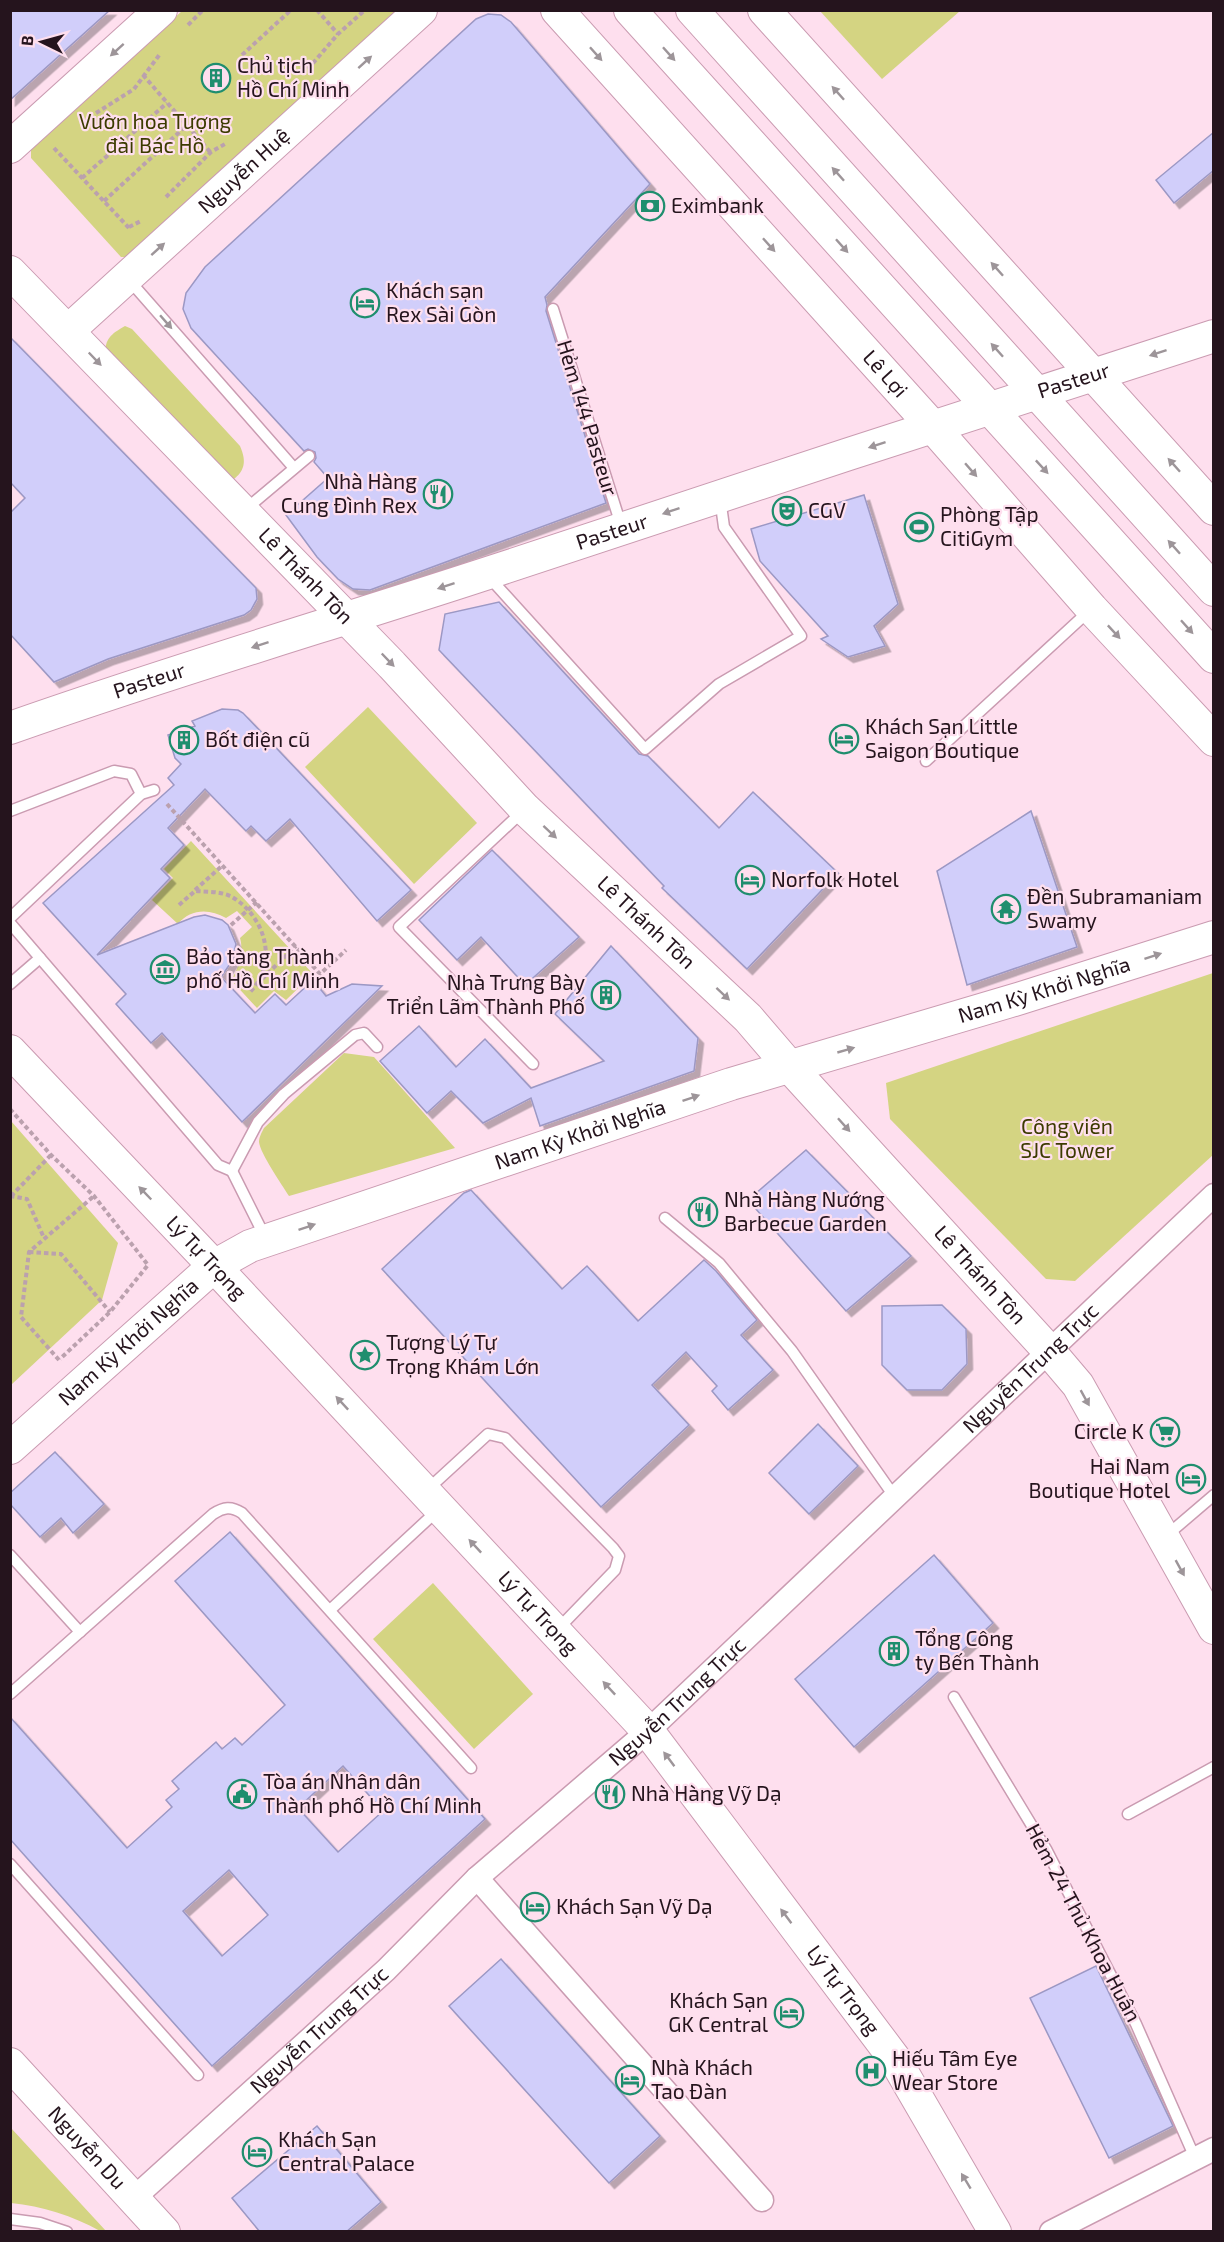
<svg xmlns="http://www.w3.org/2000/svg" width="1224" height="2242" font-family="'Exo 2',sans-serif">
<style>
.green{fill:#d4d482}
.building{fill:#d1cefa;stroke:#9c98c4;stroke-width:1.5;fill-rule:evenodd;filter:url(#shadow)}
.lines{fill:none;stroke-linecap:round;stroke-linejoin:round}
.lane-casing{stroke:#ca9bb1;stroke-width:13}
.street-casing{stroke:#ca9bb1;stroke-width:25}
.secondary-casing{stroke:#ca9bb1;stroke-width:34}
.path{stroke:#bba1ae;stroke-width:4;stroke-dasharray:4.5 3;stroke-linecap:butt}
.lane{stroke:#fff;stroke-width:10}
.street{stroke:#fff;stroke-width:22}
.secondary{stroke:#fff;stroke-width:32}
.oneway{fill:#9d9599}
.labels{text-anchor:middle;stroke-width:4.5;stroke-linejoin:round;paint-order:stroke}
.poi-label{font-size:21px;fill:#25141d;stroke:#fedfee;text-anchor:start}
.park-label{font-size:21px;fill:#3c3b00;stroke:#fedfee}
.street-label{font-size:21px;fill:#25141d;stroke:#fedfee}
</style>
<defs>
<filter id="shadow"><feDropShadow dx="5.5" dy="5.5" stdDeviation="0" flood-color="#0004"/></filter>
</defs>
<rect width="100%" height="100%" fill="#fedfee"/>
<!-- green -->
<g class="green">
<polygon points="182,11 401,11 129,257 121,257 31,158 31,147"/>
<polygon points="820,11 960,11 882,79"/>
<path d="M 125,326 L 132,329 L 240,446 C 247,462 245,472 230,482 L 105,352 C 106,337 113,333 125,326 Z"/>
<polygon points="368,707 477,823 414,884 305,767"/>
<path d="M 191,841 L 313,974 L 286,1000 L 274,991 L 257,1008 L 231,980 C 239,968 244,952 240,938 L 252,927 L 237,911 L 226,918 C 209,908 190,909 178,924 L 152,900 L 173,878 L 164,869 Z"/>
<polygon points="1213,973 1213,1155 1075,1281 1046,1279 890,1119 886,1083"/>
<path d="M 344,1053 L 374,1057 L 455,1148 L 289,1196 C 282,1185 260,1153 259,1142 C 259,1137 262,1132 264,1128 Z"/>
<polygon points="11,1121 118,1243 102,1300 11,1385"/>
<polygon points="433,1583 533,1694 474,1749 373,1639"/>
<path d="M 11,2128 L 106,2231 L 100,2231 C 73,2216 42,2206 11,2203 Z"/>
</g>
<!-- building -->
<g class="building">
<polygon points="10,10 110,10 10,100"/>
<polygon points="488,14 501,15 511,22 650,184 545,297 547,305 546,311 606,503 370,590 353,589 338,579 317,557 286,515 328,478 314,462 316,458 315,452 308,449 304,451 191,328 183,309 186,293 205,267 476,19"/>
<polygon points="1214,132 1214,170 1174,203 1156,180"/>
<polygon points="10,337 256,588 257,599 251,610 244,615 108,659 54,682 10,634 10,513 25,498 10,482"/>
<polygon points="864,495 898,604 874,626 885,646 848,657 821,639 828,636 760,561 751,529"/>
<polygon points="499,602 639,754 648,756 719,828 753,792 838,873 747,969 662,888 664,886 439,650 445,614"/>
<polygon points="222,709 238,710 243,713 411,890 377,921 290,819 266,841 251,826 246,831 205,789 168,828 184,845 161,869 170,878 97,955 194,917 205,915 222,920 228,925 236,944 232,961 221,977 255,1013 275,994 286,1005 313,980 326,996 352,984 382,986 242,1122 162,1033 151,1043 116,1004 126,994 43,903 174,785 168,778 181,764 175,758 168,735 195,726 192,721"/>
<polygon points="1031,811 1077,947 967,985 937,871"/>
<polygon points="492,850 579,937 525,985 481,937 457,960 419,920"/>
<polygon points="611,946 698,1038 694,1071 540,1126 531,1098 483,1123 451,1091 427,1113 380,1061 419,1026 456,1067 485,1039 531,1088 604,1061 555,1014"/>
<polygon points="806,1150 911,1256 846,1311 748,1200"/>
<polygon points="471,1190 562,1289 587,1266 638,1321 704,1260 716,1271 757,1320 741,1335 773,1370 728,1410 712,1391 717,1386 686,1352 652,1385 689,1425 601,1507 382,1269 464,1193"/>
<polygon points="942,1305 966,1329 967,1364 942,1390 907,1390 882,1365 882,1306"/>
<polygon points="818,1424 858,1466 809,1514 769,1473"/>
<polygon points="55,1452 104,1504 73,1533 61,1518 40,1537 10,1504 10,1493"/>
<path d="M 230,1532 L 485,1819 L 212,2066 L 10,1839 L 10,1717 L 127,1848 L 172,1807 L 166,1800 L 179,1789 L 172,1781 L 216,1742 L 222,1749 L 235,1738 L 242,1745 L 285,1705 L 175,1581 ZM 343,1766 L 383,1811 L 338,1852 L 298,1808 ZM 229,1870 L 268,1915 L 222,1956 L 183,1911 Z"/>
<polygon points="934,1555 993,1623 854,1747 795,1679"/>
<polygon points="501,1959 660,2136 609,2183 449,2006"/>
<polygon points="1096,1966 1173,2126 1109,2158 1030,1998"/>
<polygon points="317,2126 381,2202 346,2232 260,2232 232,2198"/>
</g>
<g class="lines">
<!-- lane casing -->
<g class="lane-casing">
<g id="lane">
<polyline points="129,280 294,468"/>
<polyline points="553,309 621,525"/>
<polyline points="246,509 309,456"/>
<polyline points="488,576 645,749 719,684 801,636 724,527 720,498"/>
<polyline points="926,761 1089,611"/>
<polyline points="10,811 114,771 131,774 141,794"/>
<polyline points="523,811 399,927 533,1064"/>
<polyline points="10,918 141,794 154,790"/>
<polyline points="10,923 218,1165 232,1171 258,1122 284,1094 355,1035 364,1033 377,1047"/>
<polyline points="10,984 40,958"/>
<polyline points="232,1171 265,1237"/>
<polyline points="665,1218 719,1263 792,1351 894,1496"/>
<polyline points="427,1490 488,1434 505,1438 613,1548 619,1556 615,1570 557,1630"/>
<polyline points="1166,1536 1214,1495"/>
<polyline points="10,1555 80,1632"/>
<polyline points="330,1610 438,1510"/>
<path d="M 10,1694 L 213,1514 C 224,1507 231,1506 242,1513 L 471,1768"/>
<polyline points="954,1697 1046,1849 1136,2024 1195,2158"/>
<polyline points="1128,1814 1214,1767"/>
<polyline points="10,1864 198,2075"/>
<polyline points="10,2219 40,2223 67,2232"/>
</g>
</g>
<!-- street casing -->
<g class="street-casing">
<g id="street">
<polyline points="477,1878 762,2200"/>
<path id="s1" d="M 134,2198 L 386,1970 L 477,1878 L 648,1731 L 1214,1195"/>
<polyline points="1051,2232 1214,2149"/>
</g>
</g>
<!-- secondary casing -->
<g class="secondary-casing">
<g id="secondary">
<path id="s2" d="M 557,10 L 932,426 L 1092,609 L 1214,740"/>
<polyline points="630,10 1214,657"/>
<polyline points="692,10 1214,590"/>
<polyline points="764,10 1214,509"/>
<polyline points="10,147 161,10"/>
<path id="s3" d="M 10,272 L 392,665 L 525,809 L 748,1018 L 790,1067 L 1050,1352 L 1078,1385 L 1214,1628"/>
<path id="s4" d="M 68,331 L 421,10"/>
<path id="s5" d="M 10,728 C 168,672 329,625 488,573 C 730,493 971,413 1214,336"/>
<path id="s6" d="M 10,1051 L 214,1266 L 648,1731 L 894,2058 L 995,2232"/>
<path id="s7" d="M 10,1448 L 214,1266 L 250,1246 L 731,1084 L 1021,998 L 1214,937"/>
<path id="s8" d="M 10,2064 L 164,2232"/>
</g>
</g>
<!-- path -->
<g class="path">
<polyline points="317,10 338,34"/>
<polyline points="188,25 203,10"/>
<polyline points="242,55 291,10"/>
<polyline points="308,69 338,34 365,10"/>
<polyline points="143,75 211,153"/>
<polyline points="96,113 134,89 160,54"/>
<polyline points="54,148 129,228"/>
<polyline points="82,178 167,103"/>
<polyline points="166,197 211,152 225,144"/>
<polyline points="104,201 187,125"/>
<polyline points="129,227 141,221"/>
<polyline points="167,804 320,974 346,950"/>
<polyline points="195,890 223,865"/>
<path d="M 179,905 L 195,891 C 207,892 221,891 232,897 C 266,917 279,964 249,993"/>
<polyline points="231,925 257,902"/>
<polyline points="262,979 296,946"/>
<polyline points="10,1109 51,1155 94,1196 148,1265 110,1312 60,1359"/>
<polyline points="10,1196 27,1199 44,1238"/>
<polyline points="11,1196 51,1155"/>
<polyline points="29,1252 61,1254 110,1312"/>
<polyline points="59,1360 21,1317 29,1252 94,1196"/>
</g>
<!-- lane -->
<use href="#lane" class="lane"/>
<!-- street -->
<use href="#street" class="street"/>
<!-- secondary -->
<use href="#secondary" class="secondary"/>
</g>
<!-- one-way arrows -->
<defs><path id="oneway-solid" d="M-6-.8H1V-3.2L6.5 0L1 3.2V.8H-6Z" transform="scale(1.5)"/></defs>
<g class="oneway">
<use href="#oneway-solid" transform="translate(117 50) rotate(138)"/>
<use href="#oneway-solid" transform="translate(596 54) rotate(48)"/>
<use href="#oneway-solid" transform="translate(669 54) rotate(48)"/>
<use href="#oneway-solid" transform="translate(365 62) rotate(-42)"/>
<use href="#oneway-solid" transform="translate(838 93) rotate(-132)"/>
<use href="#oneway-solid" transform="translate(838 174) rotate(-132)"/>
<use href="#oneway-solid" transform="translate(769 245) rotate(48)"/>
<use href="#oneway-solid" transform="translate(842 246) rotate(48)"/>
<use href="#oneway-solid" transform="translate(158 249) rotate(-42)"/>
<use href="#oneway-solid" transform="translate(997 269) rotate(-132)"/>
<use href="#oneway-solid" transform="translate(166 322) rotate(49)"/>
<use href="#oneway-solid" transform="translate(997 350) rotate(-132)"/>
<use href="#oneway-solid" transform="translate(1158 353) rotate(162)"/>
<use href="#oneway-solid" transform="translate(95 359) rotate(46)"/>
<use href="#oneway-solid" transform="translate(877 445) rotate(162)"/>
<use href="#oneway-solid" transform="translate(1174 465) rotate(-132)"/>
<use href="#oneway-solid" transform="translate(1042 467) rotate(47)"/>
<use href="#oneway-solid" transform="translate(971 470) rotate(49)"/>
<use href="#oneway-solid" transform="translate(671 511) rotate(161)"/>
<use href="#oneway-solid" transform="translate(1174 547) rotate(-132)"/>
<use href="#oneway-solid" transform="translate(446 586) rotate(162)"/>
<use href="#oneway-solid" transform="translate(1187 627) rotate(48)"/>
<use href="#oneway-solid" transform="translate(1114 632) rotate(47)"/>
<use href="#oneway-solid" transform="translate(260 645) rotate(162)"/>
<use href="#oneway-solid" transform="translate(388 660) rotate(46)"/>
<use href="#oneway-solid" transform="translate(550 832) rotate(43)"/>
<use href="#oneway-solid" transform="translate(1153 956) rotate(-18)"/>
<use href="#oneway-solid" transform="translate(723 994) rotate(43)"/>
<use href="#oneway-solid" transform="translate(846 1050) rotate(-16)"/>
<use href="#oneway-solid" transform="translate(691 1098) rotate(-19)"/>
<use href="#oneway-solid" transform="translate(844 1125) rotate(48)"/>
<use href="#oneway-solid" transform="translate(145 1193) rotate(-134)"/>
<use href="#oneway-solid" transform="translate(307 1227) rotate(-19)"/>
<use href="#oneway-solid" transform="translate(1085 1398) rotate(61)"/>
<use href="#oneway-solid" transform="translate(342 1403) rotate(-133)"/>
<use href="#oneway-solid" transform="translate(475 1546) rotate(-133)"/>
<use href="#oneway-solid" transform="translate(1180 1568) rotate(61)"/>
<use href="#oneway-solid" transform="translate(609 1688) rotate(-133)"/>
<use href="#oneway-solid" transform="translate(669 1759) rotate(-127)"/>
<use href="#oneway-solid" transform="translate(786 1916) rotate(-127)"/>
<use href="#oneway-solid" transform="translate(966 2181) rotate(-121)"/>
</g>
<!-- icons -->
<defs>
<g id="building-ring" transform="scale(1.5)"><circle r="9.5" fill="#fedfee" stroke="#1f8e6e" stroke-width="1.5"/><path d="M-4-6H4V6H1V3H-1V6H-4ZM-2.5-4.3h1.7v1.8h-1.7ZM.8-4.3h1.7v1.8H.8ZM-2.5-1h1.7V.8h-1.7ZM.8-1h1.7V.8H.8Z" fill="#1f8e6e"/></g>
<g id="bank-ring" transform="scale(1.5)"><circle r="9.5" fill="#fedfee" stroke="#1f8e6e" stroke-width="1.5"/><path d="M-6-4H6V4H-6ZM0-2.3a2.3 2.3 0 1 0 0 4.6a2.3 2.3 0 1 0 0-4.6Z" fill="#1f8e6e"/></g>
<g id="hotel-ring" transform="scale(1.5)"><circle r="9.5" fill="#fedfee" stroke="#1f8e6e" stroke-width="1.5"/><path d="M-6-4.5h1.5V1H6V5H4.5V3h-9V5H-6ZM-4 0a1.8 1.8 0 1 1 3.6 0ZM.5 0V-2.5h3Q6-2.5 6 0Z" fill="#1f8e6e"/></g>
<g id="restaurant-ring" transform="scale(1.5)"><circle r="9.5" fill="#fedfee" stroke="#1f8e6e" stroke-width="1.5"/><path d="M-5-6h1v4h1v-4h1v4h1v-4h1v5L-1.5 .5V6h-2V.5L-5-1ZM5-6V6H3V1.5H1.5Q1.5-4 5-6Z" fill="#1f8e6e"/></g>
<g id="theatre-ring" transform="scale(1.5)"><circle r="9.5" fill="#fedfee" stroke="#1f8e6e" stroke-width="1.5"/><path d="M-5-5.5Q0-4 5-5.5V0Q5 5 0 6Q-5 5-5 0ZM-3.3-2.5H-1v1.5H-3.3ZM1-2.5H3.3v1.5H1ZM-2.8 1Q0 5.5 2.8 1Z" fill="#1f8e6e"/></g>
<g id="stadium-ring" transform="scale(1.5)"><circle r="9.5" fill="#fedfee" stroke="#1f8e6e" stroke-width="1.5"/><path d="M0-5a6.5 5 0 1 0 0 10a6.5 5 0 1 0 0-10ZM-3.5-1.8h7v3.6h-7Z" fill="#1f8e6e"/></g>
<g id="temple-ring" transform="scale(1.5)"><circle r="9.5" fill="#fedfee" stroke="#1f8e6e" stroke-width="1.5"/><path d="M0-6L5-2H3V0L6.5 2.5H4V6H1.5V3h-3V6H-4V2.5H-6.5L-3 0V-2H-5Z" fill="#1f8e6e"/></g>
<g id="museum-ring" transform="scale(1.5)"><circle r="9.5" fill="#fedfee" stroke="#1f8e6e" stroke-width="1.5"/><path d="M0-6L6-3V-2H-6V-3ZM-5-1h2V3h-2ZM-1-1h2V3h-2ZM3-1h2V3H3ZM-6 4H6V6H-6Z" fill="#1f8e6e"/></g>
<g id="sight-ring" transform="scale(1.5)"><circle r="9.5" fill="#fedfee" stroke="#1f8e6e" stroke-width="1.5"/><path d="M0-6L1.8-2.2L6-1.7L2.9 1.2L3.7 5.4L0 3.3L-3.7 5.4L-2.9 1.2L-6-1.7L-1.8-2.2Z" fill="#1f8e6e"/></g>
<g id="supermarket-ring" transform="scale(1.5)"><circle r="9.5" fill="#fedfee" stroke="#1f8e6e" stroke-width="1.5"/><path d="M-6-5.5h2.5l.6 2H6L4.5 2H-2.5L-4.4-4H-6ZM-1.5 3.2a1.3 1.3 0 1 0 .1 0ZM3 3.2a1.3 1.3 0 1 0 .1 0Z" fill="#1f8e6e"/></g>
<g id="civic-ring" transform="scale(1.5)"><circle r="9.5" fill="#fedfee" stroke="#1f8e6e" stroke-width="1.5"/><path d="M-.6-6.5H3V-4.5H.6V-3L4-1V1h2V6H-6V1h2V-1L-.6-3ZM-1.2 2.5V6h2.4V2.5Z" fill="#1f8e6e"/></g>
<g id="hospital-ring" transform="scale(1.5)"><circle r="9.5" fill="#fedfee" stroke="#1f8e6e" stroke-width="1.5"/><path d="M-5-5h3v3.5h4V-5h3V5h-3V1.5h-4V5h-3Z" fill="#1f8e6e"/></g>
</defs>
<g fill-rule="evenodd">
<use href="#building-ring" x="216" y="78"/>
<use href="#bank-ring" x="650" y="206"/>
<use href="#hotel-ring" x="365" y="303"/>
<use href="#restaurant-ring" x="438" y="494"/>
<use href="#theatre-ring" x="787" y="511"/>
<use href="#stadium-ring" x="919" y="527"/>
<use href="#hotel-ring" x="844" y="739"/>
<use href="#building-ring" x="184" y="740"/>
<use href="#hotel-ring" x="750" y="880"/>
<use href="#temple-ring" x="1006" y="909"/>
<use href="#museum-ring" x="165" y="969"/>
<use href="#building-ring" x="606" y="995"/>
<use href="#restaurant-ring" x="703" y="1212"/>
<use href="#sight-ring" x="365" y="1355"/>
<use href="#supermarket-ring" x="1165" y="1432"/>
<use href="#hotel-ring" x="1191" y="1479"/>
<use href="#building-ring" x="894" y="1651"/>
<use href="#civic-ring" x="242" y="1794"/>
<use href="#restaurant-ring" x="610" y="1794"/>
<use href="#hotel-ring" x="535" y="1907"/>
<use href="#hotel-ring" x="789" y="2013"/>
<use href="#hospital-ring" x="871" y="2071"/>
<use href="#hotel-ring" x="630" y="2080"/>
<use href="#hotel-ring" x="257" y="2152"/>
</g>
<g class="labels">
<!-- poi labels -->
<g class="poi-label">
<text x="237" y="73">Chủ tịch<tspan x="237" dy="24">Hồ Chí Minh</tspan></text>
<text x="671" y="213">Eximbank</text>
<text x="386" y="298">Khách sạn<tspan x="386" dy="24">Rex Sài Gòn</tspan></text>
<text x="417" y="489" text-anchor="end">Nhà Hàng<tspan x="417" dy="24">Cung Đình Rex</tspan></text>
<text x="808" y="518">CGV</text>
<text x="940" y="522">Phòng Tập<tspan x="940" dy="24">CitiGym</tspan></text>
<text x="865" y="734">Khách Sạn Little<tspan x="865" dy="24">Saigon Boutique</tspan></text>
<text x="205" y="747">Bốt điện cũ</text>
<text x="771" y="887">Norfolk Hotel</text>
<text x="1027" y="904">Đền Subramaniam<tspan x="1027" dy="24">Swamy</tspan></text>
<text x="186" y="964">Bảo tàng Thành<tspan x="186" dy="24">phố Hồ Chí Minh</tspan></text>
<text x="585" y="990" text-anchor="end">Nhà Trưng Bày<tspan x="585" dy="24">Triển Lãm Thành Phố</tspan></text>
<text x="724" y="1207">Nhà Hàng Nướng<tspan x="724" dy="24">Barbecue Garden</tspan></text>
<text x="386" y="1350">Tượng Lý Tự<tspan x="386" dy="24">Trọng Khám Lớn</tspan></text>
<text x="1144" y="1439" text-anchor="end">Circle K</text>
<text x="1170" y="1474" text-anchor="end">Hai Nam<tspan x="1170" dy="24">Boutique Hotel</tspan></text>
<text x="915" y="1646">Tổng Công<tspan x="915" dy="24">ty Bến Thành</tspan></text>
<text x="263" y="1789">Tòa án Nhân dân<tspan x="263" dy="24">Thành phố Hồ Chí Minh</tspan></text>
<text x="631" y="1801">Nhà Hàng Vỹ Dạ</text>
<text x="556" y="1914">Khách Sạn Vỹ Dạ</text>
<text x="768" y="2008" text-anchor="end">Khách Sạn<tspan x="768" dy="24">GK Central</tspan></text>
<text x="892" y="2066">Hiếu Tâm Eye<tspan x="892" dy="24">Wear Store</tspan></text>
<text x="651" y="2075">Nhà Khách<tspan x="651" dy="24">Tao Đàn</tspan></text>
<text x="278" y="2147">Khách Sạn<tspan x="278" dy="24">Central Palace</tspan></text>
</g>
<!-- park labels -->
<g class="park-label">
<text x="155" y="129">Vườn hoa Tượng<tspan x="155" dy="24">đài Bác Hồ</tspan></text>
<text x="1067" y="1134">Công viên<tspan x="1067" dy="24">SJC Tower</tspan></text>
</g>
<!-- street labels -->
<g class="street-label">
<text dy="7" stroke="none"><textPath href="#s4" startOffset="238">Nguyễn Huệ</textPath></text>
<text dy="7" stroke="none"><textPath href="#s2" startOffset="490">Lê Lợi</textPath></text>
<text dy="7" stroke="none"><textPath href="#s5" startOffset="1119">Pasteur</textPath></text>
<text transform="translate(587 418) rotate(73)" y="7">Hẻm 144 Pasteur</text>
<text dy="7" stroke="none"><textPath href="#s5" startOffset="633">Pasteur</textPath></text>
<text dy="7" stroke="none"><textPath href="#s3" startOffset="424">Lê Thánh Tôn</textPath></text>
<text dy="7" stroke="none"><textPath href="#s5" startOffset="147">Pasteur</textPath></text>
<text dy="7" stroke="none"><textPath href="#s3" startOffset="910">Lê Thánh Tôn</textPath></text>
<text dy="7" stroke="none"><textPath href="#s7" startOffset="1149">Nam Kỳ Khởi Nghĩa</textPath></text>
<text dy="7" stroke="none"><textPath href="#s7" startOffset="663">Nam Kỳ Khởi Nghĩa</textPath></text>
<text dy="7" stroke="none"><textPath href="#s6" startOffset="285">Lý Tự Trọng</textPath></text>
<text dy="7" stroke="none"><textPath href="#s3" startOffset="1396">Lê Thánh Tôn</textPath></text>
<text dy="7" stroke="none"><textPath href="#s7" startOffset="159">Nam Kỳ Khởi Nghĩa</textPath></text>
<text dy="7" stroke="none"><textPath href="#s1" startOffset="1222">Nguyễn Trung Trực</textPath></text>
<text dy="7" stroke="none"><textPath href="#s6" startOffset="771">Lý Tự Trọng</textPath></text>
<text dy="7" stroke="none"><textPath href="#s1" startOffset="736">Nguyễn Trung Trực</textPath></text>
<text transform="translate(1083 1923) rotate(62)" y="7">Hẻm 24 Thủ Khoa Huân</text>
<text dy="7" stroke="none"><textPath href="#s6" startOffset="1257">Lý Tự Trọng</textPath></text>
<text dy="7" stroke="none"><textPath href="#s1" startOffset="250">Nguyễn Trung Trực</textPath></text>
<text dy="7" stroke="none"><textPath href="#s8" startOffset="114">Nguyễn Du</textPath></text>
</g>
</g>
<!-- border -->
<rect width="1224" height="2242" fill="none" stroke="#25141d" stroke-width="24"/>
<!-- north arrow -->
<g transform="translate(42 42) rotate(275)" stroke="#fedfee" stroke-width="4.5" paint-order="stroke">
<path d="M0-4.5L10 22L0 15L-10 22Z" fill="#25141d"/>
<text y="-9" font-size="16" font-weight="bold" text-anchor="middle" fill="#25141d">B</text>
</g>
</svg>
